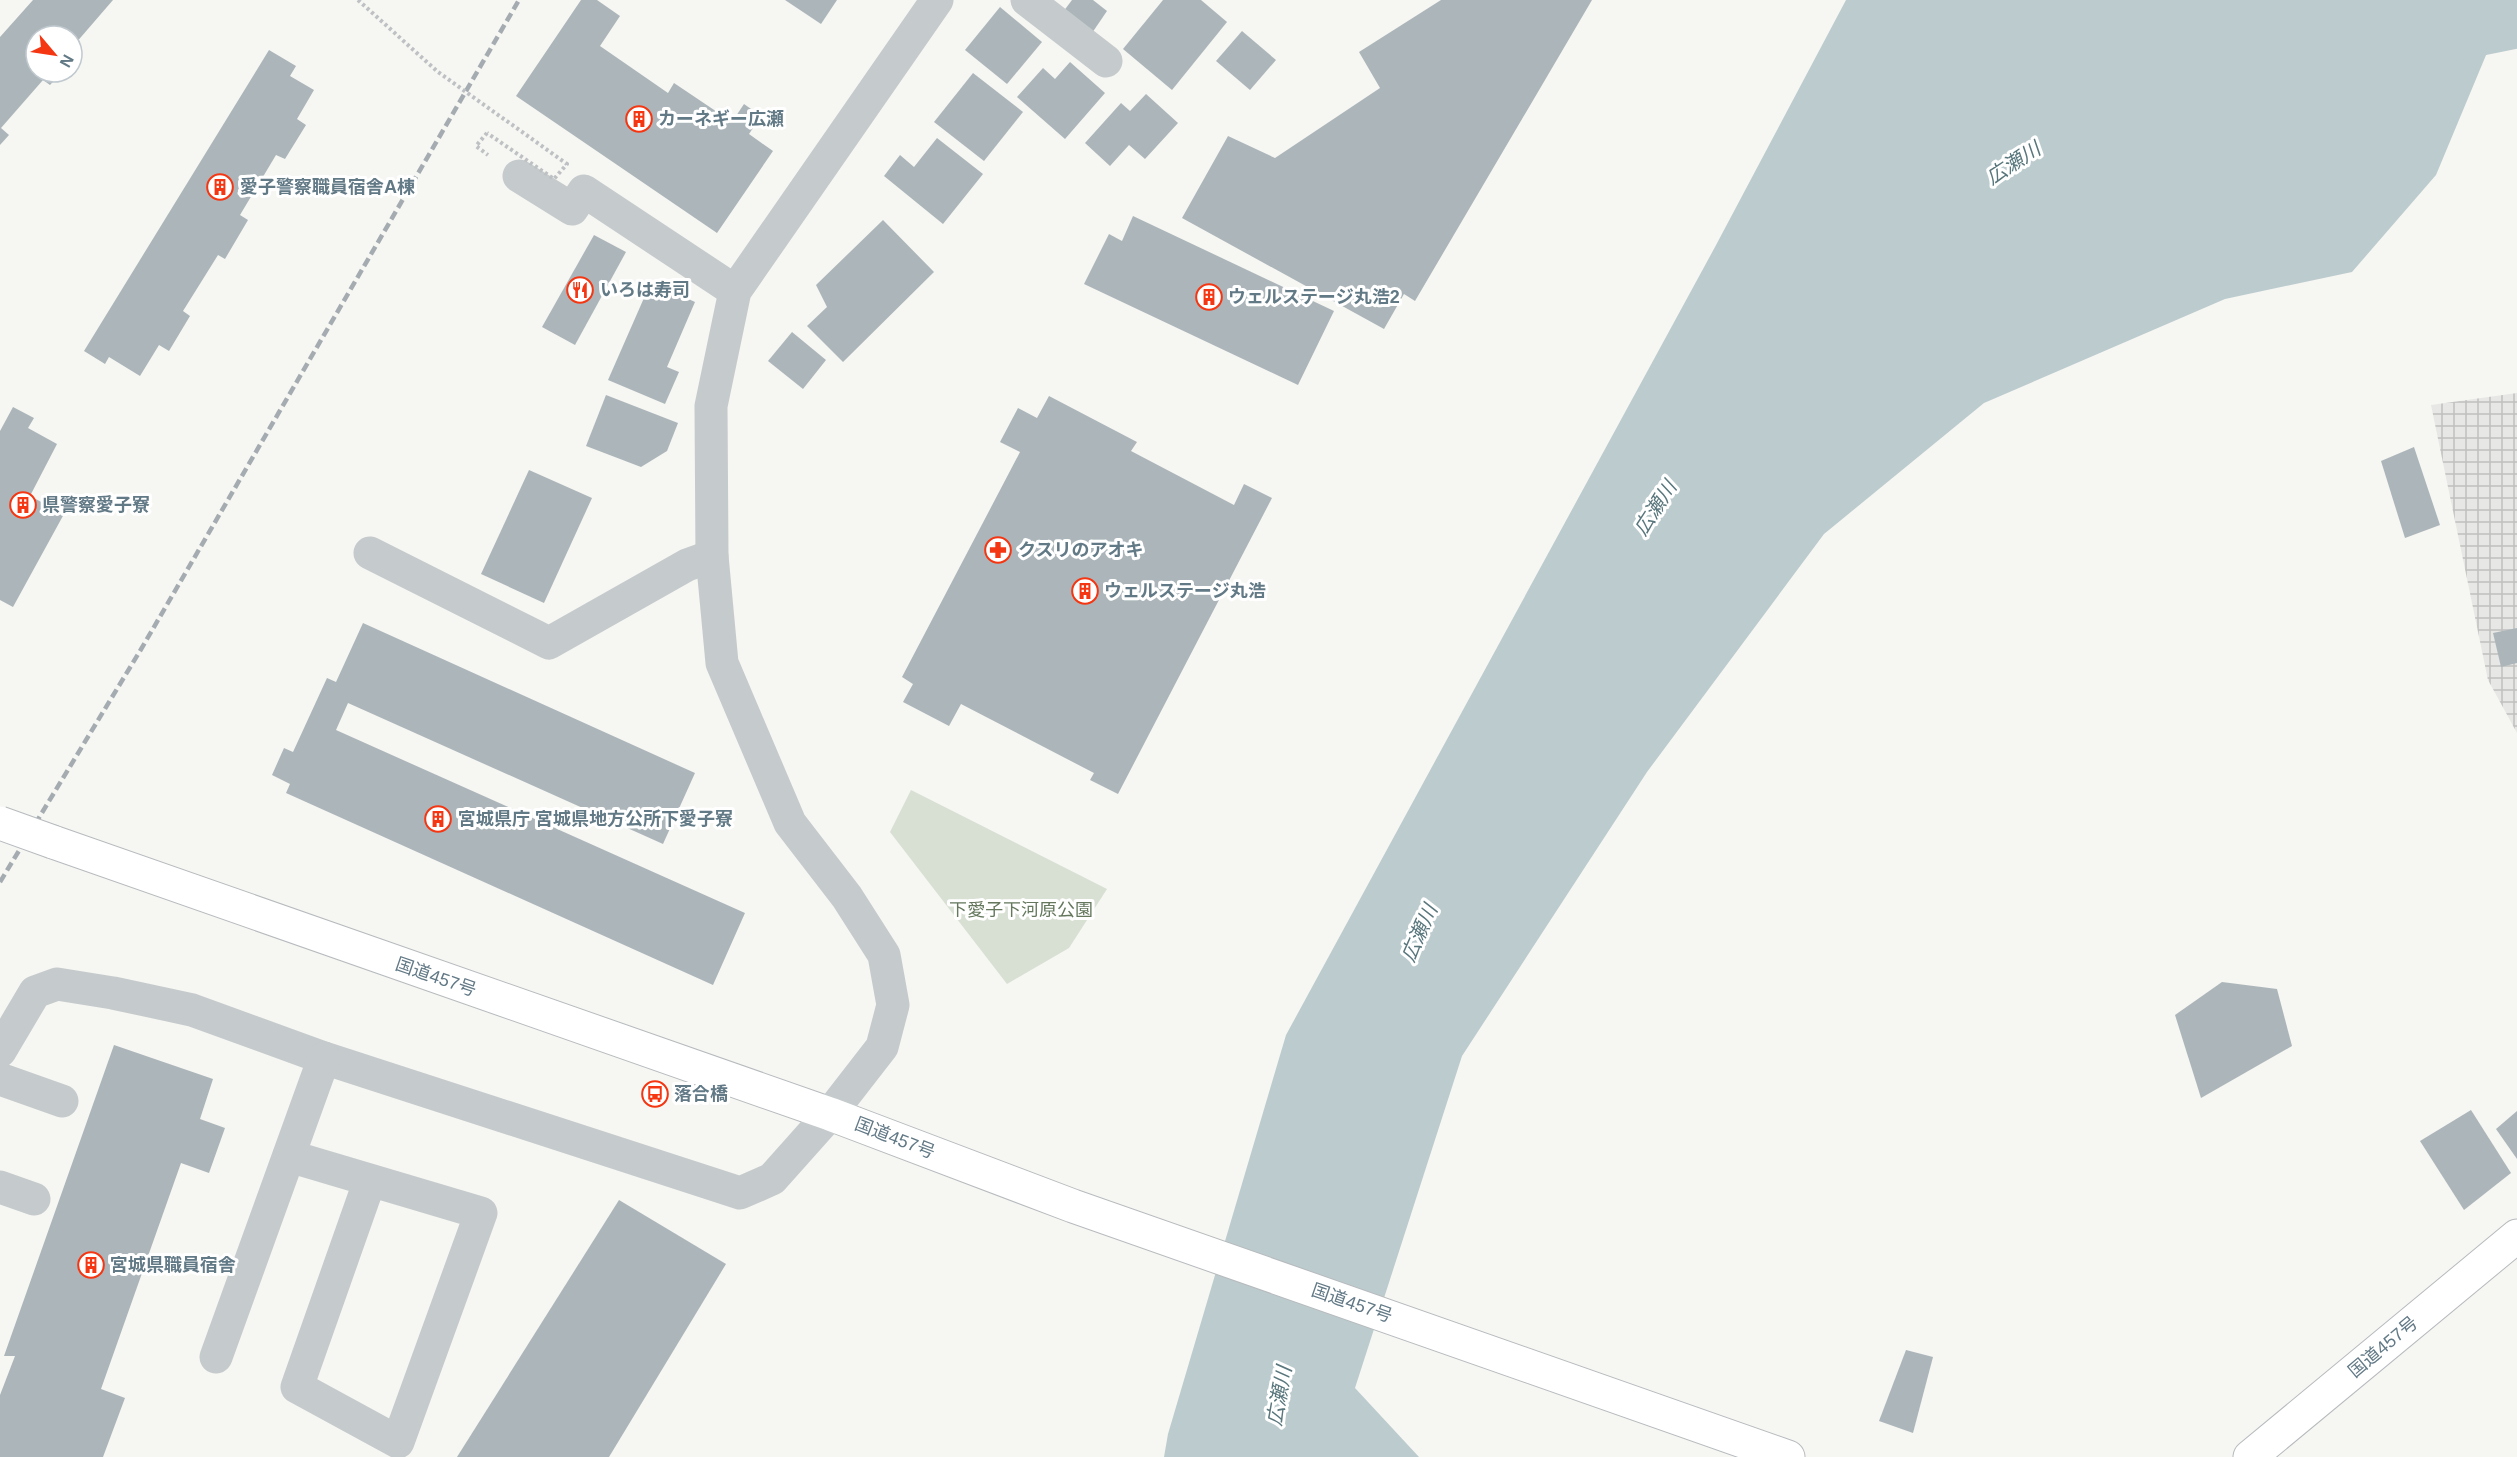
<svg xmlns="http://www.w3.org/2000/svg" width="2517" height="1457" font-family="Arial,'Noto Sans JP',sans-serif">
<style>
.industrial{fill:url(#industrial-grid)}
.green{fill:#d8dfd3}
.water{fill:#bccbce}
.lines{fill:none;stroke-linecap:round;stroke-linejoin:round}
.river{stroke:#bccbce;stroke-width:78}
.building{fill:#acb6ba}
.highway-casing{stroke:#b7bbbe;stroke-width:35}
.path{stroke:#bec1c3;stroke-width:4;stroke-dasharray:3 3;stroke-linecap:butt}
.minor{stroke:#c5cacc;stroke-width:33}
.highway{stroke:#fff;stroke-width:33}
.rail{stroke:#a5acb1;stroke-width:4.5;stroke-dasharray:9 4.5;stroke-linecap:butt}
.highway-bridge-casing{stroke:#b7bbbe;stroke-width:35;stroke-linecap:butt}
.path-bridge{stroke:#bec1c3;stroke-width:4;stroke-dasharray:3 3;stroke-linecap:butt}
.highway-bridge{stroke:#fff;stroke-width:33}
.labels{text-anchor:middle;stroke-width:6;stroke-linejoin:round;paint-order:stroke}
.poi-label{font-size:18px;font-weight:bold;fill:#627986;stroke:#fff;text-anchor:start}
.park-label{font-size:18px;fill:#65785d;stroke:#fff}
.street-label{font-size:18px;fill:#627986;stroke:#fff}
.water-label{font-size:20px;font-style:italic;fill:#58767c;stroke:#fff}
</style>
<defs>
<pattern id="industrial-grid" width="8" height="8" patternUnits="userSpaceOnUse" patternTransform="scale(1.5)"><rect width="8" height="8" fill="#e7e7e5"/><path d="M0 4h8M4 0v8" fill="none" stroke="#bfc0bf"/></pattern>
</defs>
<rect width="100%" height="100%" fill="#f6f6f2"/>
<!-- industrial -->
<polygon class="industrial" points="2517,393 2517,733 2488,680 2431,405"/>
<!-- green -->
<polygon class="green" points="911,790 1107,889 1069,948 1007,984 890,832"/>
<!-- water -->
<polygon class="water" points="1846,0 2509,0 2436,175 2352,272 2225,299 1984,403 1824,534 1647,772 1462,1056 1355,1388 1419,1457 1164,1457 1168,1434 1286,1035 1715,247"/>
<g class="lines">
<!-- river -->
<polyline class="river" points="2398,33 2517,9"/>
</g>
<!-- building -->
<g class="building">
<polygon points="33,0 113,0 75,44 81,50 72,60 72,36 36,36 36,72 62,72 50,85 43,80 1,128 9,135 0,145 0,37"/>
<polygon points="581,0 597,0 620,16 600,46 668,93 674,83 732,122 744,104 761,116 749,134 773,151 717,233 516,96"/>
<polygon points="785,0 837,0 821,24"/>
<polygon points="1072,0 1093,0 1107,11 1092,33 1063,12"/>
<polygon points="1163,0 1201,0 1227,22 1172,90 1123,49"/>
<polygon points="1441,0 1592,0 1415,301 1404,294 1384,329 1182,218 1228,136 1275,158 1380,88 1359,52"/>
<polygon points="1000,7 1042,42 1007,84 965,50"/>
<polygon points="1242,31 1276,60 1250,90 1216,61"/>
<polygon points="269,50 296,66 290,76 314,90 297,119 306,125 285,159 276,155 240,215 248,220 225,259 218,255 183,311 190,316 169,351 159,345 140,376 109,357 105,364 84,351"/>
<polygon points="1070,62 1105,93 1065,139 1017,97 1043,68 1055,79"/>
<polygon points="973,73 1023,112 984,161 934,122"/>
<polygon points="1146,94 1178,123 1145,159 1129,145 1110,166 1085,143 1121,103 1130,111"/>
<polygon points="937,138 983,174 943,224 884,176 900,155 914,167"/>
<polygon points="1133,216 1334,311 1298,385 1084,284 1109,234 1122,241"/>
<polygon points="883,220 934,272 843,362 807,326 827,307 816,285"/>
<polygon points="594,235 626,252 575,345 542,327"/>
<polygon points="651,282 695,302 667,367 679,372 665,404 608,380"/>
<polygon points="792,332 826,360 803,389 768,361"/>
<polygon points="606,395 678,423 667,451 641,467 586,446"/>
<polygon points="1049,396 1137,442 1131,451 1234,505 1244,484 1272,498 1118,794 1090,780 1094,773 961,704 949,726 903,702 913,684 902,677 1020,452 1000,442 1018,408 1037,418"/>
<polygon points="13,407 34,418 28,428 57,444 30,496 64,514 13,607 0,600 0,431"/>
<polygon points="2414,447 2440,525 2405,538 2381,461"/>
<polygon points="529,470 592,498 544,603 481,574"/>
<polygon points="363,623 695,773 663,844 348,703 336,730 745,913 713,985 286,793 290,784 272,775 284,748 293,752 327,678 336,682"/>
<polygon points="2517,628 2517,663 2501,667 2493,633"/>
<polygon points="2222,982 2277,989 2292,1046 2201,1098 2175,1015"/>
<polygon points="114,1045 213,1079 200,1119 225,1128 209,1173 181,1163 101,1389 125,1398 103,1457 0,1457 0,1395 15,1356 4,1356"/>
<polygon points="2471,1110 2511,1173 2464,1210 2420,1141"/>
<polygon points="2517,1111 2517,1159 2496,1129"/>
<polygon points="619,1200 726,1264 609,1457 457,1457"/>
<polygon points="1906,1350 1933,1357 1913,1433 1879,1421"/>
</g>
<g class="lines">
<!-- highway casing -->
<g class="highway-casing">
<g id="highway">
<polyline points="53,842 830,1114 1073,1206 1788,1457"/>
<polyline points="2250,1457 2517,1236"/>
</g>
</g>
<!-- path -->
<polyline class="path" points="487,133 476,146 488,155"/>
<!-- minor -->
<g class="minor">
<polyline points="1027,0 1106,61"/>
<polyline points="519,176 572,209 584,191 735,291"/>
<polyline points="370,553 549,643 687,565 712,556"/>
<polyline points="0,1051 35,992 57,984 113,993 192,1010 324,1058 740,1193 772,1179 830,1114 882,1047 893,1005 884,955 847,897 790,823 722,663 712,556 711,406 735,291 937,0"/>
<polyline points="0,1079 62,1101"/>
<polyline points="289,1156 481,1213 398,1442 297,1387 370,1180"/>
<polyline points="0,1187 34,1199"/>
<polyline points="216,1357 324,1058"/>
</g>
<!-- highway -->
<use href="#highway" class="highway"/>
<!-- rail -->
<polyline class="rail" points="0,882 140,651 519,0"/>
<!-- highway-bridge casing -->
<g class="highway-bridge-casing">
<polyline id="highway-bridge" points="0,823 53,842"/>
</g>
<!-- path-bridge -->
<polyline class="path-bridge" points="358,0 438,72 567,164 554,179 487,133"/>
<!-- highway-bridge -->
<use href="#highway-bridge" class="highway-bridge"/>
</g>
<!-- icons -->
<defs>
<g id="building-ring" transform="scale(1.35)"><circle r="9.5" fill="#fff" stroke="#f53613" stroke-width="1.5"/><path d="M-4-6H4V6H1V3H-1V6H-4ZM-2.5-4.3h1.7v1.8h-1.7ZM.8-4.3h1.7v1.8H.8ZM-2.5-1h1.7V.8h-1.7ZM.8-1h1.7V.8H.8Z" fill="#f53613"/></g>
<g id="restaurant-ring" transform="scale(1.35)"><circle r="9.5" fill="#fff" stroke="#f53613" stroke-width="1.5"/><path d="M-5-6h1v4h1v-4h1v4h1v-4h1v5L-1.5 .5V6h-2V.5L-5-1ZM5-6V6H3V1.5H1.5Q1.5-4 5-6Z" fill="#f53613"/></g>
<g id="pharmacy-ring" transform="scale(1.35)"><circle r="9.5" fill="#fff" stroke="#f53613" stroke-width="1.5"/><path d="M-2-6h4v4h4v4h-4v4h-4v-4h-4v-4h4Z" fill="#f53613"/></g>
<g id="bus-ring" transform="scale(1.35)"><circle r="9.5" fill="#fff" stroke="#f53613" stroke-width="1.5"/><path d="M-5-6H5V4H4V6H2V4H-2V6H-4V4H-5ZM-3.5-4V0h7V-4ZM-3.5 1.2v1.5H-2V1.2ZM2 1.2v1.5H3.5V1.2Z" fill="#f53613"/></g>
</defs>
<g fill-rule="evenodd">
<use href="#building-ring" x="639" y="119"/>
<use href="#building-ring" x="220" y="187"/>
<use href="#restaurant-ring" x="580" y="290"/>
<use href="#building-ring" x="1209" y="297"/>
<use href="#building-ring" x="23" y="505"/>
<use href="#pharmacy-ring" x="998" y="550"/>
<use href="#building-ring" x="1085" y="591"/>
<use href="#building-ring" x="438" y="819"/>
<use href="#bus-ring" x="655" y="1094"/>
<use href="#building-ring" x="91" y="1265"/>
</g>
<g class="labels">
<!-- poi labels -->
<g class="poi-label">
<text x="658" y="125">カーネギー広瀬</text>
<text x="240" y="193">愛子警察職員宿舎A棟</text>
<text x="600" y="296">いろは寿司</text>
<text x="1228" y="303">ウェルステージ丸浩2</text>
<text x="42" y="511">県警察愛子寮</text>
<text x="1018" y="556">クスリのアオキ</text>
<text x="1104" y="597">ウェルステージ丸浩</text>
<text x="458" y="825">宮城県庁 宮城県地方公所下愛子寮</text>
<text x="674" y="1100">落合橋</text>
<text x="110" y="1271">宮城県職員宿舎</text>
</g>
<!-- park labels -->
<g class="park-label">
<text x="1021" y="916">下愛子下河原公園</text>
</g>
<!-- street labels -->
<g class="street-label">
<text transform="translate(436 977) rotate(19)" y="6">国道457号</text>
<text transform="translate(895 1138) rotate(21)" y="6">国道457号</text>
<text transform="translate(1352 1303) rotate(19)" y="6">国道457号</text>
<text transform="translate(2383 1347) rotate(-40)" y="6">国道457号</text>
</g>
<!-- water labels -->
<g class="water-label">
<text transform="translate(2013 163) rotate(-33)" y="7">広瀬川</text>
<text transform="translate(1655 508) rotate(-57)" y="7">広瀬川</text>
<text transform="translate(1419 933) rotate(-66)" y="7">広瀬川</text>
<text transform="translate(1279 1396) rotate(-80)" y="7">広瀬川</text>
</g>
</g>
<!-- north arrow -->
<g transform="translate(54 54) rotate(119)"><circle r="28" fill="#ffffff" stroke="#c0c9cf" stroke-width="1.5"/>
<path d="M0-4.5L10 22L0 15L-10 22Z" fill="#f53613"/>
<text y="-9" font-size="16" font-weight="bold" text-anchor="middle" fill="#627986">N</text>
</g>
</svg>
